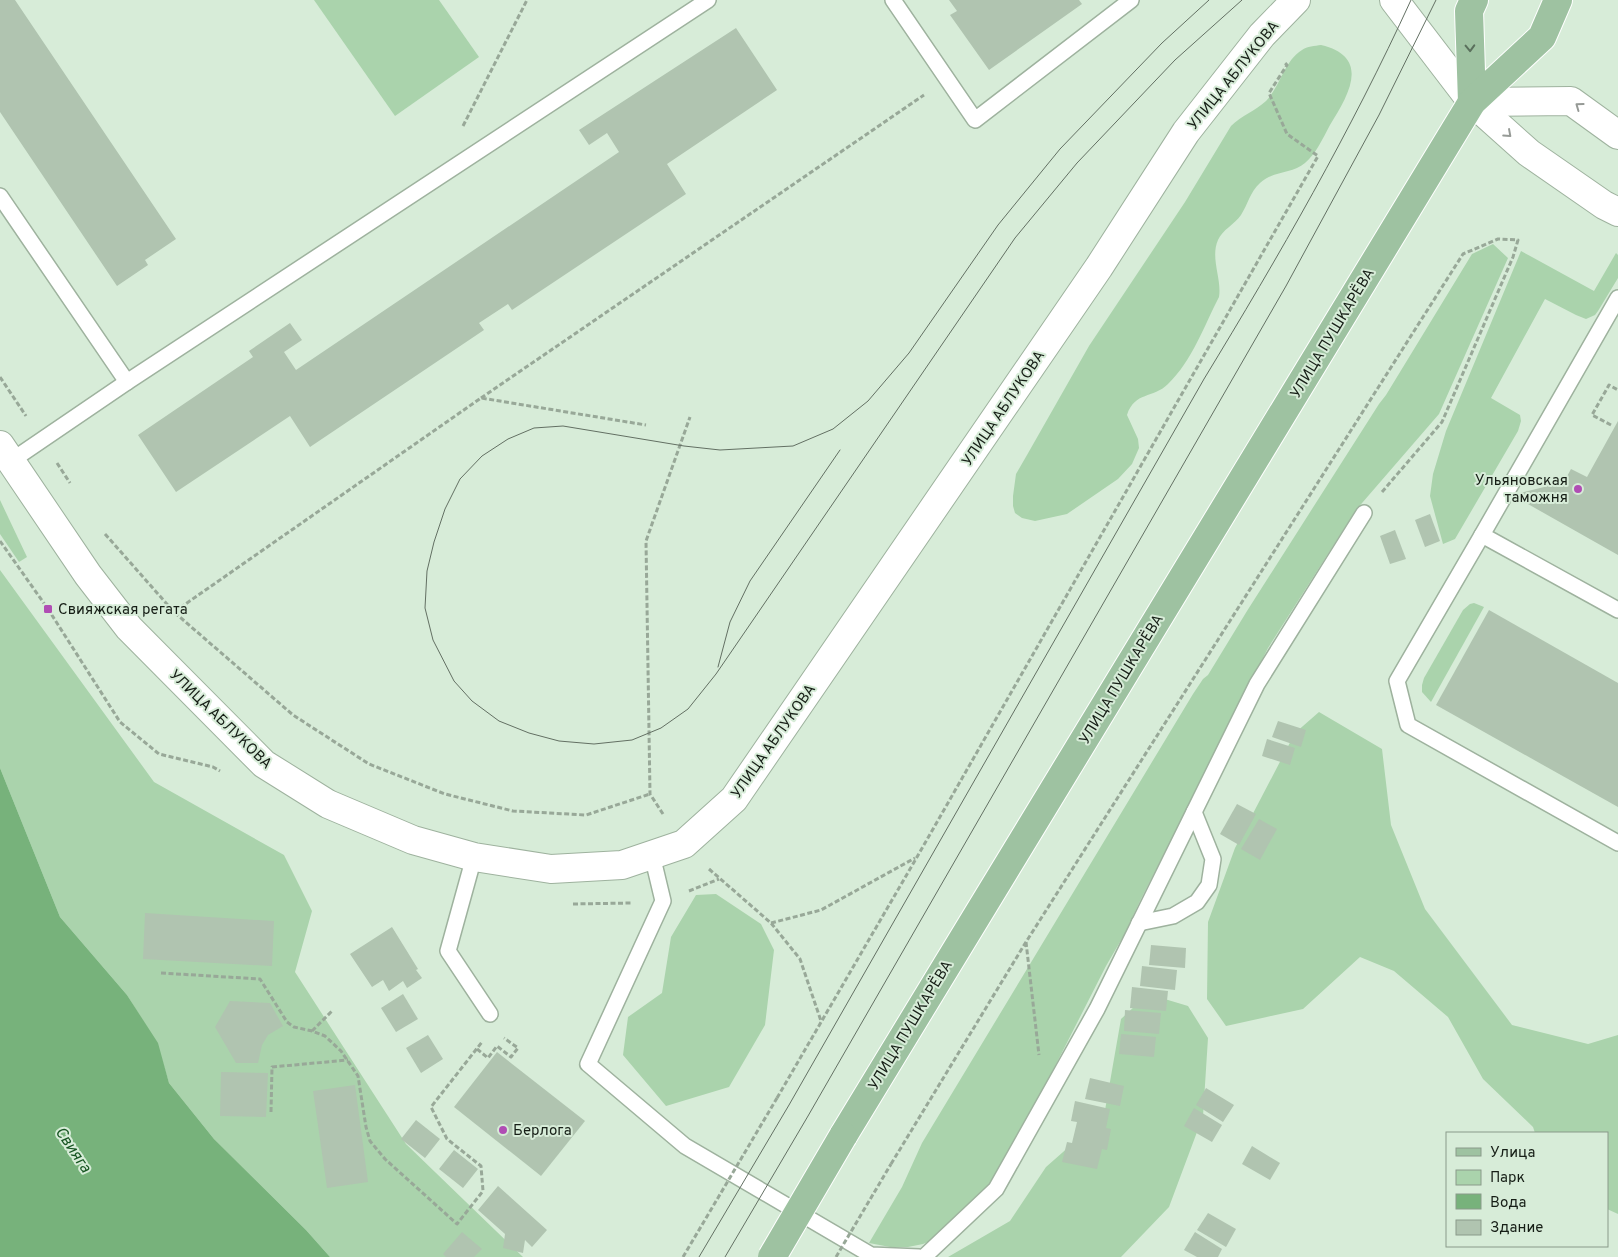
<svg xmlns="http://www.w3.org/2000/svg" width="1618" height="1257" font-family="Overpass,sans-serif">
<style>
.green{fill:#aad3ac}
.water{fill:#77b27b}
.building{fill:#b0c4b0}
.lines{fill:none;stroke-linecap:round;stroke-linejoin:round}
.lane-casing{stroke:#9eb29e;stroke-width:18}
.street-casing{stroke:#9eb29e;stroke-width:30}
.secondary-casing{stroke:#9eb29e;stroke-width:30}
.primary-casing{stroke:#fff;stroke-width:30}
.path{stroke:#98a898;stroke-width:3;stroke-dasharray:5 2.5;stroke-linecap:butt}
.lane{stroke:#fff;stroke-width:15}
.street{stroke:#fff;stroke-width:28}
.secondary{stroke:#fff;stroke-width:28}
.primary{stroke:#9ec2a1;stroke-width:28}
.tram{stroke:#637063;stroke-width:1}
.primary-bridge-casing{stroke:#fff;stroke-width:30;stroke-linecap:butt}
.path-bridge{stroke:#98a898;stroke-width:3;stroke-dasharray:5 2.5;stroke-linecap:butt}
.primary-bridge{stroke:#9ec2a1;stroke-width:28}
.oneway{stroke:#5a705c}
.oneway2{stroke:#969a96}
.poi-dot{fill:#b04db4;stroke:#d7ecd8;stroke-width:2}
.labels{text-anchor:middle;stroke-width:4;stroke-linejoin:round;paint-order:stroke}
.street-label{font-size:15px;fill:#161e16;stroke:#d7ecd8}
.poi-label{font-size:15px;fill:#161e16;stroke:#d7ecd8;text-anchor:start}
.water-label{font-size:16px;font-style:italic;fill:#175522;stroke:#d7ecd8}
</style>
<rect width="100%" height="100%" fill="#d7ecd8"/>
<!-- green -->
<g class="green">
<polygon points="314,0 439,0 479,57 395,116"/>
<path d="M 1321,45 C 1372,57 1348,96 1330,125 C 1323,138 1316,154 1305,163 C 1292,174 1272,171 1260,183 C 1250,192 1248,204 1241,215 C 1235,224 1222,230 1218,240 C 1210,258 1222,279 1219,297 C 1204,326 1192,361 1168,384 C 1153,399 1135,391 1127,415 L 1138,439 L 1139,448 L 1132,464 L 1118,479 L 1067,514 L 1035,521 L 1022,518 L 1015,513 L 1013,506 L 1013,496 L 1016,474 L 1027,455 L 1089,346 L 1185,202 L 1231,126 C 1241,116 1255,111 1266,101 C 1280,87 1284,61 1302,50 C 1307,46 1315,46 1321,45 Z"/>
<polygon points="1493,244 1508,258 1439,414 1356,510 1268,648 1141,899 1124,935 1106,966 998,1178 940,1237 923,1244 908,1247 890,1247 869,1243 902,1187 922,1143 1193,694 1203,679 1208,675 1247,611 1379,404 1386,395 1472,254"/>
<polygon points="1521,251 1594,291 1616,253 1618,255 1618,278 1598,311 1595,315 1586,319 1576,315 1545,299 1491,398 1520,415 1521,421 1518,431 1455,539 1443,544 1430,496 1433,474 1446,431"/>
<polygon points="0,500 27,557 19,562 0,534"/>
<polygon points="0,570 154,782 284,855 312,911 295,972 406,1144 523,1257 330,1257 306,1230 214,1139 169,1083 157,1043 127,995 60,917 0,768"/>
<polygon points="1474,603 1484,607 1431,702 1422,692 1422,685 1424,678 1463,610 1470,604"/>
<polygon points="1319,712 1382,749 1391,825 1425,909 1512,1025 1588,1044 1618,1035 1618,1214 1607,1209 1607,1133 1535,1133 1533,1127 1483,1079 1448,1017 1394,971 1360,957 1303,1009 1226,1026 1207,999 1208,922 1235,848 1295,733"/>
<polygon points="716,894 761,924 774,950 765,1025 729,1087 666,1106 623,1055 628,1017 662,993 671,937 696,895"/>
<polygon points="1148,994 1188,1006 1208,1038 1203,1116 1169,1207 1121,1257 948,1257 1010,1221 1046,1167 1104,1116 1121,1019"/>
</g>
<!-- water -->
<polygon class="water" points="0,768 60,917 127,995 158,1043 169,1083 214,1139 306,1230 330,1257 0,1257"/>
<!-- building -->
<g class="building">
<polygon points="0,0 15,0 176,239 145,260 148,265 117,286 0,112"/>
<polygon points="949,0 1079,0 1082,4 989,70 950,15 957,11"/>
<polygon points="736,28 777,90 667,164 686,194 512,310 508,304 479,323 484,330 310,447 290,416 176,492 138,435 253,357 249,351 290,323 302,340 284,352 296,370 619,152 607,133 589,145 579,130"/>
<polygon points="1618,421 1618,555 1512,495 1564,482 1571,469 1587,477"/>
<polygon points="1430,514 1440,541 1425,547 1415,520"/>
<polygon points="1395,530 1406,559 1390,564 1380,536"/>
<polygon points="1489,610 1618,683 1618,807 1436,705"/>
<polygon points="1278,721 1306,730 1301,747 1272,737"/>
<polygon points="1267,739 1295,748 1290,765 1262,756"/>
<polygon points="1237,804 1256,814 1239,845 1220,834"/>
<polygon points="1259,819 1277,829 1260,860 1241,849"/>
<polygon points="145,913 274,921 272,966 143,959"/>
<polygon points="392,927 418,969 416,970 422,978 407,988 403,981 389,991 383,980 372,987 350,954"/>
<polygon points="1151,945 1186,948 1185,968 1149,965"/>
<polygon points="1142,966 1177,970 1175,990 1140,986"/>
<polygon points="1132,987 1168,991 1166,1011 1130,1008"/>
<polygon points="403,994 418,1019 396,1032 381,1008"/>
<polygon points="230,1001 270,1003 283,1026 268,1035 262,1045 258,1063 236,1063 215,1027"/>
<polygon points="1125,1010 1161,1013 1159,1034 1124,1031"/>
<polygon points="1121,1034 1156,1037 1154,1057 1119,1054"/>
<polygon points="428,1035 443,1059 421,1073 406,1048"/>
<polygon points="497,1052 585,1121 541,1176 454,1107"/>
<polygon points="221,1072 268,1073 266,1117 220,1116"/>
<polygon points="1090,1078 1124,1086 1120,1106 1085,1099"/>
<polygon points="355,1085 368,1182 327,1188 313,1091"/>
<polygon points="1206,1088 1234,1105 1223,1122 1196,1105"/>
<polygon points="1075,1101 1110,1109 1106,1128 1111,1129 1107,1150 1102,1149 1097,1169 1062,1162 1067,1142 1072,1143 1077,1122 1071,1121"/>
<polygon points="1194,1108 1222,1125 1212,1142 1184,1126"/>
<polygon points="416,1120 440,1139 425,1158 401,1139"/>
<polygon points="1252,1146 1280,1163 1270,1180 1242,1164"/>
<polygon points="454,1150 478,1169 463,1188 439,1169"/>
<polygon points="498,1186 547,1230 532,1247 525,1240 523,1253 503,1248 505,1234 478,1210"/>
<polygon points="1208,1213 1236,1229 1226,1247 1197,1230"/>
<polygon points="462,1232 482,1249 474,1257 446,1257 443,1254"/>
<polygon points="1195,1232 1222,1249 1218,1257 1197,1257 1184,1250"/>
</g>
<g class="lines">
<!-- lane casing -->
<g class="lane-casing">
<g id="lane">
<polyline points="893,0 975,120 1131,0"/>
<polyline points="0,196 127,382"/>
<polyline points="1618,298 1482,535 1618,610"/>
<polyline points="11,461 127,382 708,0"/>
<polyline points="1482,535 1397,681 1408,725 1618,843"/>
<polyline points="652,855 663,901 588,1064 685,1146 871,1255 919,1257"/>
<polyline points="474,857 448,951 490,1014"/>
<polyline points="1139,923 1173,916 1197,902 1209,885 1213,859 1194,812"/>
<polyline points="924,1257 996,1189 1097,1009 1257,684 1364,513"/>
</g>
</g>
<!-- street casing -->
<g class="street-casing">
<g id="street">
<polyline points="1472,102 1529,153 1604,205 1618,212"/>
<polyline points="1472,102 1571,101 1618,135"/>
</g>
</g>
<!-- secondary casing -->
<g class="secondary-casing">
<g id="secondary">
<polyline points="1394,0 1472,102"/>
<polyline points="0,445 88,575 129,628 264,764 328,804 413,840 474,857 551,869 622,865 684,844 734,799 1099,267 1186,132 1262,35 1296,0"/>
</g>
</g>
<!-- primary casing -->
<g class="primary-casing">
<g id="primary">
<polyline points="1472,102 1469,11 1474,0"/>
<polyline points="843,1136 1472,102 1542,37 1558,0"/>
</g>
</g>
<!-- path -->
<g class="path">
<polyline points="463,126 527,0"/>
<polyline points="0,377 26,416"/>
<polyline points="481,398 924,95"/>
<polyline points="1611,425 1592,415 1609,385 1618,390"/>
<polyline points="57,463 70,483"/>
<polyline points="105,534 174,612 293,715 369,764 445,794 513,811 586,815 650,794"/>
<polyline points="0,541 48,609 120,722 159,754 213,767 220,771"/>
<polyline points="174,612 481,398 646,425"/>
<polyline points="663,814 650,794 646,541 690,417"/>
<polyline points="709,869 771,923 800,959 821,1021"/>
<polyline points="689,891 719,879"/>
<polyline points="573,904 632,903"/>
<polyline points="771,923 821,910 915,858"/>
<polyline points="1026,942 1039,1055"/>
<polyline points="161,973 260,979 287,1022 294,1027 312,1031 325,1036 341,1051 358,1076 366,1127 370,1141 385,1159 457,1224 483,1191 481,1166 447,1139 431,1107 482,1042"/>
<polyline points="312,1031 332,1011"/>
<polyline points="477,1049 488,1058 497,1046 511,1057 518,1048 504,1038"/>
<polyline points="777,1098 917,857 1318,156 1287,134 1269,93 1287,65 1284,62"/>
<polyline points="271,1112 272,1067 348,1060"/>
<polyline points="891,1164 1026,942 1463,254 1498,239 1518,240 1513,257 1442,422 1382,492"/>
</g>
<!-- lane -->
<use href="#lane" class="lane"/>
<!-- street -->
<use href="#street" class="street"/>
<!-- secondary -->
<use href="#secondary" class="secondary"/>
<!-- primary -->
<use href="#primary" class="primary"/>
<!-- tram -->
<g class="tram">
<polyline points="1209,0 1162,43 1060,149 998,225 909,353 868,401 833,429 793,446 720,450 684,446 563,426 534,428 508,439 482,456 460,479 445,509 434,542 427,571 425,608 433,640 454,681 472,701 499,721 529,733 559,741 594,744 632,740 661,728 688,709 716,674 1015,238 1077,163 1175,60 1242,0"/>
<polyline points="718,667 730,622 750,581 840,450"/>
<path d="M 699,1257 L 789,1105 L 1204,379 C 1279,256 1351,131 1411,0"/>
<polyline points="725,1257 808,1116 1286,286 1379,115 1436,0"/>
</g>
<!-- primary-bridge casing -->
<g class="primary-bridge-casing">
<polyline id="primary-bridge" points="772,1257 843,1136"/>
</g>
<!-- path-bridge -->
<g class="path-bridge">
<polyline points="683,1257 777,1098"/>
<polyline points="836,1257 891,1164"/>
</g>
<!-- primary-bridge -->
<use href="#primary-bridge" class="primary-bridge"/>
</g>
<!-- one-way arrows -->
<defs><path id="oneway-chevron" d="M-2-3.5L2.5 0L-2 3.5" fill="none" stroke-width="1.6" stroke-linecap="round" stroke-linejoin="round" transform="scale(1.25)"/></defs>
<use class="oneway" href="#oneway-chevron" transform="translate(1470 48) rotate(88)"/>
<g class="oneway2">
<use href="#oneway-chevron" transform="translate(1579 106) rotate(-144)"/>
<use href="#oneway-chevron" transform="translate(1508 134) rotate(42)"/>
</g>
<!-- markers -->
<g class="poi-dot">
<circle cx="1578" cy="489" r="5"/>
<rect x="43" y="604" width="10" height="10" rx="2.5"/>
<circle cx="503" cy="1130" r="5"/>
</g>
<g class="labels">
<!-- street labels -->
<g class="street-label">
<text transform="translate(1233 75) rotate(-51)" y="5">УЛИЦА АБЛУКОВА</text>
<text transform="translate(1332 333) rotate(-59)" y="5">УЛИЦА ПУШКАРЁВА</text>
<text transform="translate(1003 408) rotate(-56)" y="5">УЛИЦА АБЛУКОВА</text>
<text transform="translate(1121 679) rotate(-59)" y="5">УЛИЦА ПУШКАРЁВА</text>
<text transform="translate(221 719) rotate(44)" y="5">УЛИЦА АБЛУКОВА</text>
<text transform="translate(773 741) rotate(-55)" y="5">УЛИЦА АБЛУКОВА</text>
<text transform="translate(910 1025) rotate(-59)" y="5">УЛИЦА ПУШКАРЁВА</text>
</g>
<!-- poi labels -->
<g class="poi-label">
<text x="1568" y="485" text-anchor="end">Ульяновская<tspan x="1568" dy="17">таможня</tspan></text>
<text x="58" y="614">Свияжская регата</text>
<text x="513" y="1135">Берлога</text>
</g>
<!-- water labels -->
<g class="water-label">
<text transform="translate(74 1149) rotate(56)" y="6">Свияга</text>
</g>
</g>
<!-- legend -->
<rect x="1446" y="1132" width="162" height="115" fill="#d7ecd8" stroke="#8a9a8a"/>
<rect x="1456" y="1148" width="25" height="8" fill="#9ec2a1" stroke="#8a9a8a"/>
<text x="1490" y="1157" font-size="15" fill="#161e16">Улица</text>
<rect x="1456" y="1170" width="25" height="15" fill="#aad3ac" stroke="#8a9a8a"/>
<text x="1490" y="1182" font-size="15" fill="#161e16">Парк</text>
<rect x="1456" y="1194" width="25" height="15" fill="#77b27b" stroke="#8a9a8a"/>
<text x="1490" y="1207" font-size="15" fill="#161e16">Вода</text>
<rect x="1456" y="1220" width="25" height="15" fill="#b0c4b0" stroke="#8a9a8a"/>
<text x="1490" y="1232" font-size="15" fill="#161e16">Здание</text>
</svg>
